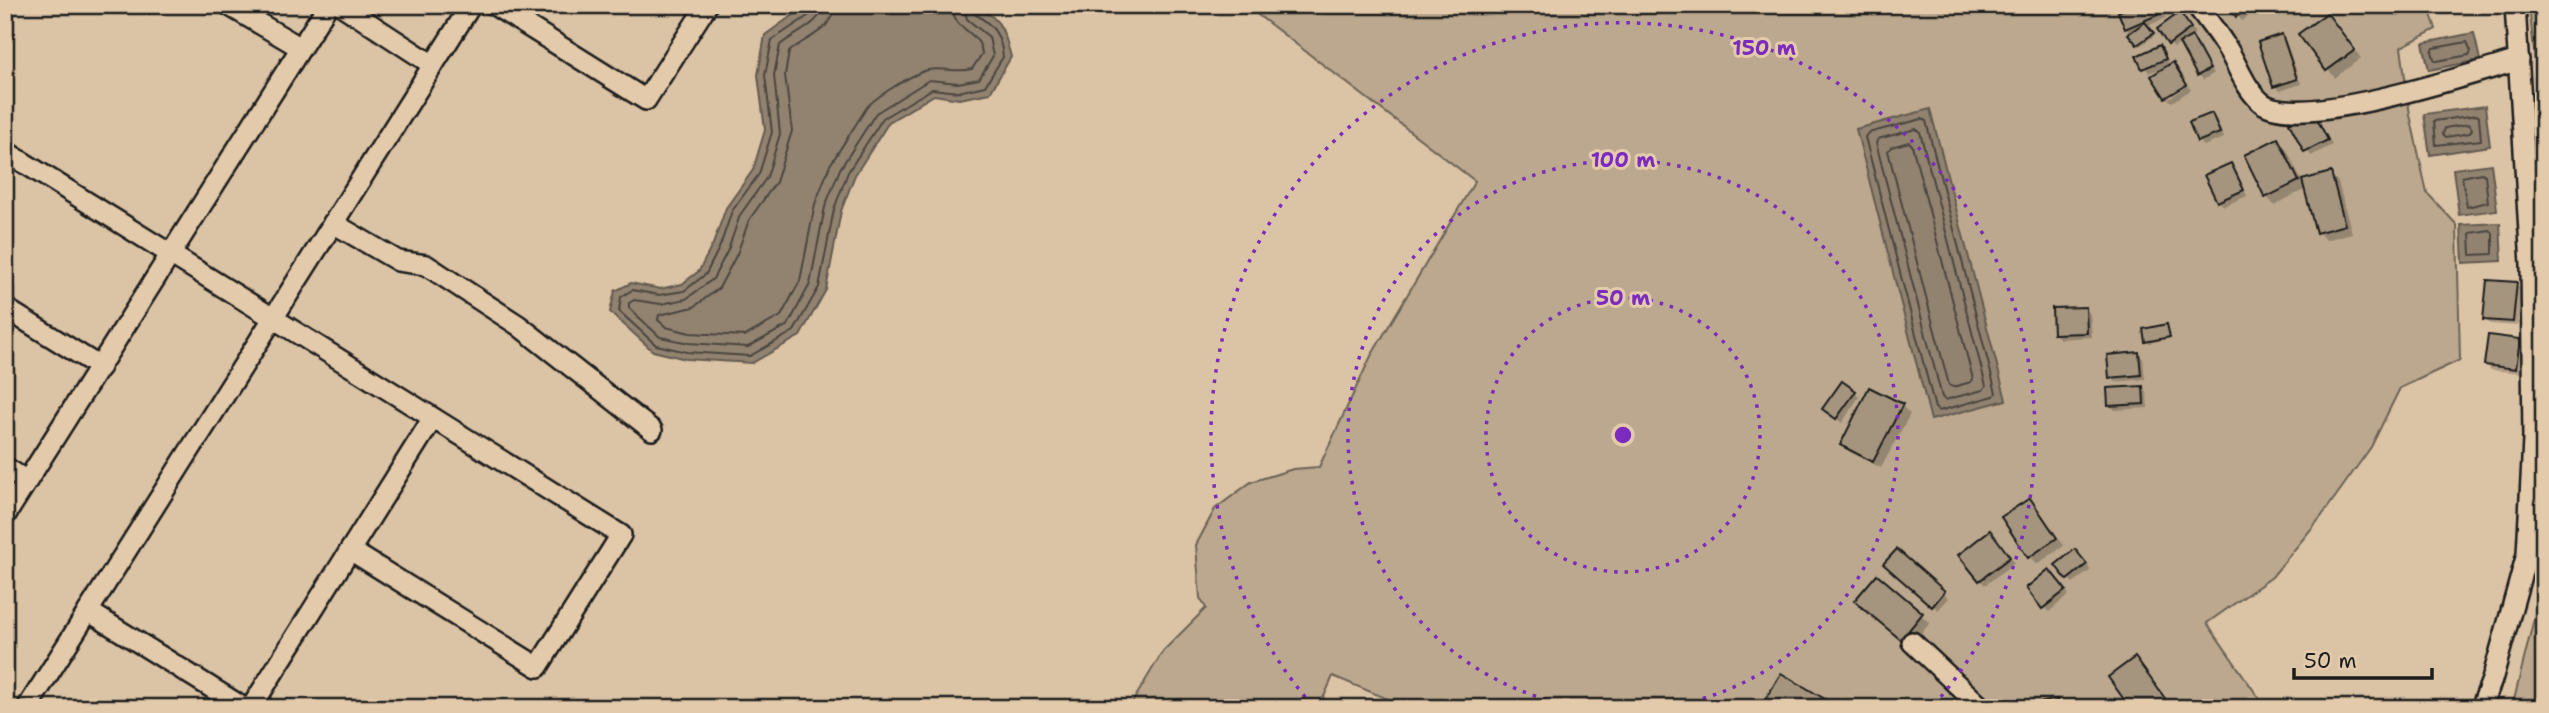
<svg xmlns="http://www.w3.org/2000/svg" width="2549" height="713" font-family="'Shantell Sans',sans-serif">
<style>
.green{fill:#bba88e;stroke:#6c6255;stroke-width:2}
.water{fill:#928371;stroke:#635a4f;stroke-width:2}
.shadow{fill:#0003}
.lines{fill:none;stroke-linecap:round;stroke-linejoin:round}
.shore{stroke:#4b453e;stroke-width:2}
.building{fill:#a5957e;stroke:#1c1c1c;stroke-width:2}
.street-casing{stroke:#1c1c1c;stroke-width:24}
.street{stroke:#e3caab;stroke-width:19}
.ring{fill:none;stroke:#7b2cbf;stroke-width:3.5;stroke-dasharray:3.5 7}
.centre{fill:#7b2cbf;stroke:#e3caab;stroke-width:3.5}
.ring-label{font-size:21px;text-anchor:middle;font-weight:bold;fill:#7b2cbf;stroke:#e3caab;stroke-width:6;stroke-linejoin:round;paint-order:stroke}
</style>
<rect width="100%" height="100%" fill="#dbc3a5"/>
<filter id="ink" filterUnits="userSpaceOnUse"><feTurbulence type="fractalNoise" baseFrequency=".0143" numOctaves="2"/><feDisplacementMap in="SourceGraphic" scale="14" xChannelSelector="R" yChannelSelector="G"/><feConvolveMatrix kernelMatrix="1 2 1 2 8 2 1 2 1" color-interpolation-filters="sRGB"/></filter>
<g filter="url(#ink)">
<!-- green -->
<g class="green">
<polygon points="1245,5 2428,5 2436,29 2401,47 2410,115 2427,193 2457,225 2460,360 2400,388 2371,447 2321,517 2272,577 2207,623 2263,704 2259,708 1409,708 1333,676 1319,708 1129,708 1163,651 1206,608 1200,598 1196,545 1215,509 1251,482 1293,469 1319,467 1371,356 1475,181"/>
<polygon points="2529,5 2544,5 2544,144"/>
<polygon points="2544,578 2544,708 2512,708"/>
</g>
<!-- water -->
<g class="water">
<path d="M 813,5 L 969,5 C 1000,15 1003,27 1011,57 L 990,93 L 959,99 L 934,95 L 889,122 L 855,175 L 841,211 L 826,290 L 800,336 L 752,363 L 686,359 L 653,351 L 610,312 L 615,291 L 631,283 L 660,289 L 682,284 L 699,271 L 713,244 L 726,208 L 753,170 L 765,130 L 758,75 L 765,35 L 790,17 Z"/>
<polygon points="2474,33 2480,60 2429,70 2423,43"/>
<polygon points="2485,106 2490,146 2430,155 2424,114"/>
<polygon points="1930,109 2006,400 1931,420 1856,129"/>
<polygon points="2491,164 2497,210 2459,215 2453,169"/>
<polygon points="2500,223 2502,261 2463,263 2461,225"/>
</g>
<!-- shadow -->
<g class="shadow">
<polygon points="2133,5 2161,5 2166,18 2147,26 2154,36 2140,46 2126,28"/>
<polygon points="2229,5 2251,5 2255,11 2242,21"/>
<polygon points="2185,20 2195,33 2190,37 2197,43 2213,74 2203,80 2181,43 2174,48 2169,43"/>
<polygon points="2335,23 2361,58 2335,78 2301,35"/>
<polygon points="2281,36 2286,41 2301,84 2280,91 2275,86"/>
<polygon points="2159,47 2164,52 2170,66 2173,64 2178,69 2186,83 2166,96 2167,66 2149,73 2139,57"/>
<polygon points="2188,86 2191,90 2172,102 2168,99"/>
<polygon points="2212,115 2217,120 2224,138 2204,146 2199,141 2192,123"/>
<polygon points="2318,118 2332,145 2311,156 2292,124"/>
<polygon points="2278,140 2286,148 2302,182 2330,174 2338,182 2352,233 2326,240 2318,232 2306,189 2274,205 2267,197"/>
<polygon points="2231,165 2236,170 2247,196 2224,206 2218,201 2207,176"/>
<polygon points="2516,284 2521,289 2518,326 2490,324 2485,319"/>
<polygon points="2085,308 2090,314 2092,337 2060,339 2055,334"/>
<polygon points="2166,326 2171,338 2149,343 2147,341"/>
<polygon points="2519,340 2524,345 2521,373 2491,370 2486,365"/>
<polygon points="2138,353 2143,359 2145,379 2116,382 2111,377"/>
<polygon points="2142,388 2147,393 2148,408 2115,410 2110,405"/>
<polygon points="1854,392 1859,397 1842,423 1824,409"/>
<polygon points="1902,406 1910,414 1881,468 1850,452 1842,444"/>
<polygon points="2030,500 2064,546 2037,564 2030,556"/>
<polygon points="1995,538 2014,563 1985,585 1980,580"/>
<polygon points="1897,551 1949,598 1938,610 1891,569"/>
<polygon points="2080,556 2091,570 2073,583 2068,578"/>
<polygon points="2054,576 2069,595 2049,612 2044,607"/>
<polygon points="1877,577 1930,623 1910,646 1865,608"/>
</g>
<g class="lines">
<!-- shore -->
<g class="shore">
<path d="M 815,5 L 811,14 L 772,40 L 765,75 L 772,132 L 759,174 L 732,211 L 720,246 L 706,274 L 684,291 L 659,295 L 632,290 L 621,297 L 619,311 L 656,345 L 687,352 L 750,356 L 794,331 L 819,287 L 834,209 L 848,172 L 883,118 L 932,89 L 958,92 L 985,86 L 1003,57 C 1001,35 993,24 973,13 L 971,5"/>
<path d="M 823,5 C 822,24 794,33 780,45 L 774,75 L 780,134 L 767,177 L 740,215 L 728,250 L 713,279 L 686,299 L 661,304 L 634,300 L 629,303 L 629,308 L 660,337 L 689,343 L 748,347 L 788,325 L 810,284 L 825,207 L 840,169 L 876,113 L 929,80 L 958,83 L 979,79 L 993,56 L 989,37 L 967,19 L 963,5"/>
<path d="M 834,5 C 833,32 806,36 789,52 L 785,75 L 792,131 L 776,182 L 749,220 L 737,254 L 719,288 L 694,307 L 659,315 L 658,320 L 666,327 L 690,333 L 745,336 L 781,316 L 800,281 L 815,204 L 830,165 L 867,107 C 877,96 914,73 928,70 C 943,67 956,73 972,69 L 982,54 C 980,29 953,33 952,5"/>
<polygon points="2467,42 2471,51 2469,55 2437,61 2434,59 2432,51 2434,48"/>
<polygon points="2477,115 2479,117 2481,140 2436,145 2434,121"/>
<polygon points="1922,119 1926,121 1996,393 1994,396 1939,411 1935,408 1865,137 1868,133"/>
<polygon points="2469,124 2472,129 2470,133 2446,137 2443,134 2445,128"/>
<polygon points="1916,129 1920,132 1986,386 1983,390 1945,400 1942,397 1876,143 1878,139"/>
<polygon points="1909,142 1912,145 1973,379 1971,382 1953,387 1949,385 1888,151 1891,147"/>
<polygon points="2481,173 2485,175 2488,202 2467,207 2462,177"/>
<polygon points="2490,230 2493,233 2493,254 2471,255 2470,233"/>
</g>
</g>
<!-- building -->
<g class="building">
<polygon points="2133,5 2159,5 2162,13 2125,29 2118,12"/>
<polygon points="2227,5 2251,5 2252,6 2236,17"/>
<polygon points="2180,12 2191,28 2168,45 2157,29"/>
<polygon points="2327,13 2355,50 2326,71 2298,34"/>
<polygon points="2145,22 2154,33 2137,45 2128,34"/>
<polygon points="2282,34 2297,79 2273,87 2258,42"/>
<polygon points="2192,36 2210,69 2197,76 2179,43"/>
<polygon points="2160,45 2166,59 2142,69 2136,56"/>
<polygon points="2173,62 2187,85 2165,98 2151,76"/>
<polygon points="2313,111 2328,140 2304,152 2289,123"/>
<polygon points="2212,113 2220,133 2197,142 2189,122"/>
<polygon points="2278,138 2299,181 2265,198 2244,155"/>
<polygon points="2231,163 2244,190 2217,202 2204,175"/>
<polygon points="2331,172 2345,225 2316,233 2302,180"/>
<polygon points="2487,280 2517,282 2513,322 2483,320"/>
<polygon points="2086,307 2087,333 2053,334 2052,308"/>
<polygon points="2167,324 2170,337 2145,342 2143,329"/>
<polygon points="2488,335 2520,339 2516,369 2484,365"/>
<polygon points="2139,352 2141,375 2109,378 2107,355"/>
<polygon points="1842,381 1856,391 1836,419 1822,409"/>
<polygon points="2143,386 2144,404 2108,406 2107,388"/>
<polygon points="1869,387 1903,404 1873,462 1840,445"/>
<polygon points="2030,498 2057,538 2028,558 2001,517"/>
<polygon points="1990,530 2010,557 1979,581 1958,555"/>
<polygon points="1897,549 1945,591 1932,607 1883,564"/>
<polygon points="2075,549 2087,564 2067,580 2055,565"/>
<polygon points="2049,569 2066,590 2042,609 2026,588"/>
<polygon points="1877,574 1923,613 1901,640 1854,601"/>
<polygon points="2135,657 2172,708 2130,708 2108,677"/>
<polygon points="1781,673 1840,708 1767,708 1762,705"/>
<polygon points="2057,699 2059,708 2018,708"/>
</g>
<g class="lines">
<!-- street casing -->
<g class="street-casing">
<g id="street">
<polyline points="228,5 301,48"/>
<polyline points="341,5 433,65"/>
<polyline points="494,5 646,100 707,5"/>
<path d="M 2196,5 C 2207,19 2218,34 2227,48 C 2238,66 2245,88 2261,102 C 2297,132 2473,73 2519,60"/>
<polyline points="5,151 621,535 538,667 350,550"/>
<polyline points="333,223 398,261 426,265 518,325 652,430"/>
<polyline points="5,308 100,367"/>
<polyline points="5,467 27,481"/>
<polyline points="5,516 328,5"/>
<polyline points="88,611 244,708"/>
<polyline points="1912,642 1982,708"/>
<polyline points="27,708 471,5"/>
<polyline points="251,708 433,418"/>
<polyline points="2481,708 2492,680 2527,554 2533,440 2531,264 2515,5"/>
</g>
</g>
<!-- street -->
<use href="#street" class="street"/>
</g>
</g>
<!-- distance rings -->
<g class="ring">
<circle cx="1623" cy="435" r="137"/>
<path d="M1587 708A275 275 0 1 1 1659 708"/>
<path d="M1312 705A412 412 0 1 1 1934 705"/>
</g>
<circle cx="1623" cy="435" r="10" class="centre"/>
<g class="ring-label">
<text x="1764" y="55">150 m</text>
<text x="1623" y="167">100 m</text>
<text x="1623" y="305">50 m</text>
</g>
<!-- margin -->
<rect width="2549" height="713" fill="none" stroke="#e3caab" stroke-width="28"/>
<rect x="14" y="14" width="2521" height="685" fill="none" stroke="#1c1c1c" stroke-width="2.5" filter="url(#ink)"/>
<!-- scale -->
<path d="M2294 668v10h138v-10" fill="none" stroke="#1c1c1c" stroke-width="3.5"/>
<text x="2304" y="668" font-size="21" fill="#1c1c1c" stroke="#e3caab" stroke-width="5" paint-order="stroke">50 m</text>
</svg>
